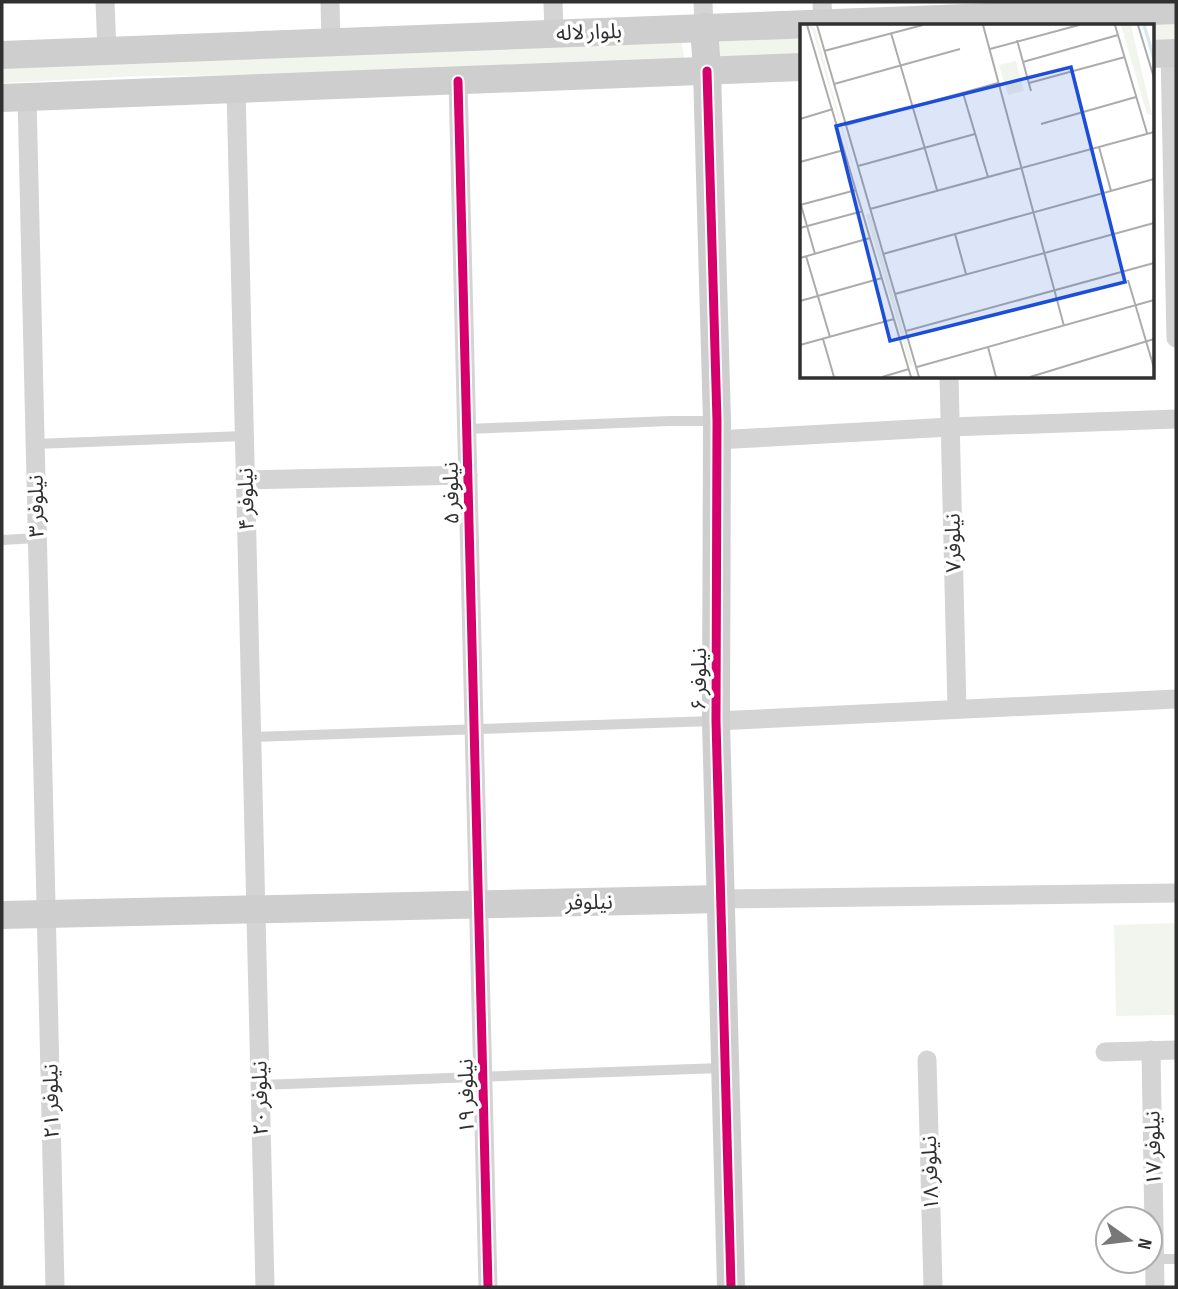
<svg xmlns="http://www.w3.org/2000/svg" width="1178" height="1289" font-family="'Sofia Sans Condensed','Noto Sans Arabic',sans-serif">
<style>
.green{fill:#f2f5ed}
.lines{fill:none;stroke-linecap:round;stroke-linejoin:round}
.lane{stroke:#d4d4d4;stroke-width:10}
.street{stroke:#d4d4d4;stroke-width:19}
.secondary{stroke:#cecece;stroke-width:28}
.cycleway-casing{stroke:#fff;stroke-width:13}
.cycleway{stroke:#d6006c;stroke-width:9}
.labels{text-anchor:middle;stroke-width:7;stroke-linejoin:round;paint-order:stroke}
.street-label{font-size:21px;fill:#303030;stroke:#fff}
.inset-river{fill:none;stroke:#dceaf0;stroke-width:3.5}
.inset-road{fill:none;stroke:#acacac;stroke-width:2}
.view{fill:#1d4ed8;fill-opacity:0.15;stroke:#1d4ed8;stroke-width:3.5}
.inset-edge{fill:none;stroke:#303030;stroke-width:3.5}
</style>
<rect width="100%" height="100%" fill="#fff"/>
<!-- green -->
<g class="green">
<polygon points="1176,21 1176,40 1152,41 1152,26 1065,26"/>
<polygon points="802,38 802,54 712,58 708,42"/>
<polygon points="681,39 685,61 338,75 141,76 2,83 2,68"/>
<polygon points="1176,923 1176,1015 1116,1016 1114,925"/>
</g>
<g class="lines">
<!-- lane -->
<g class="lane">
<polyline points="467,429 670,421 716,421"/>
<polyline points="35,444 244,436"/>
<polyline points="2,540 37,538"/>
<polyline points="251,737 713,721"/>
<polyline points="260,1085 721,1068"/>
<polyline points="1155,1259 1176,1259"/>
</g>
<!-- street -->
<g class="street">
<polyline points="105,2 107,51"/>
<polyline points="330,2 331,42"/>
<polyline points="553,2 554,34"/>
<polyline points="703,2 704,27"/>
<polyline points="822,2 823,23"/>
<polyline points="1170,53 1176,338"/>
<polyline points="458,81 488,1287"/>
<polyline points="236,89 265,1287"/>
<polyline points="27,97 55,1287"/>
<polyline points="949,376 957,709"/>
<polyline points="717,440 950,427 1176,419"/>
<polyline points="245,480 468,475"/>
<polyline points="716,721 1176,699"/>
<polyline points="721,899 1176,893"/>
<polyline points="1151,1050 1155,1287"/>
<polyline points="1105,1052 1176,1050"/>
<polyline points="927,1060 933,1287"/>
</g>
<!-- secondary -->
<g class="secondary">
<polyline points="704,27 707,71 717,421 716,721 731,1287"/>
<polyline points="1152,54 1176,53"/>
<polyline points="2,55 1176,10"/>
<polyline points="2,98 802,67"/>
<polyline points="2,915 721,899"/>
</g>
<!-- cycleway casing -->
<g class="cycleway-casing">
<g id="cycleway">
<polyline points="707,71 717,421 716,721 731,1287"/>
<polyline points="458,81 488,1287"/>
</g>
</g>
<!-- cycleway -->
<use href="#cycleway" class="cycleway"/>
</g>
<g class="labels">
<!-- street labels -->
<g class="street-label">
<text transform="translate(589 32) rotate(-2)" y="7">بلوار لاله</text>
<text transform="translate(451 493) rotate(-91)" y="7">نیلوفر ۵</text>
<text transform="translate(246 499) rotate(-91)" y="7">نیلوفر ۴</text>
<text transform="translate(36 506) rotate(-91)" y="7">نیلوفر ۳</text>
<text transform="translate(953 543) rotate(-91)" y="7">نیلوفر۷</text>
<text transform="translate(699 679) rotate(-90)" y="7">نیلوفر ۶</text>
<text transform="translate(589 902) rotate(-1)" y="7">نیلوفر</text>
<text transform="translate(466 1096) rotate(-91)" y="7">نیلوفر ۱۹</text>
<text transform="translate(260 1098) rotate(-91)" y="7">نیلوفر ۲۰</text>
<text transform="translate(51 1101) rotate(-91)" y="7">نیلوفر ۲۱</text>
<text transform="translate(1153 1148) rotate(-91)" y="7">نیلوفر ۱۷</text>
<text transform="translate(930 1173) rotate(-92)" y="7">نیلوفر ۱۸</text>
</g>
</g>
<!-- overview -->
<g transform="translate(800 24)">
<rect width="354" height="354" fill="#fff"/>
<path d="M 9,1 L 15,4 L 65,186 L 13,8 ZM 321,1 L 331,1 L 352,91 L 347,90 ZM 216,37 L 224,67 L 208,71 L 199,41 ZM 70,189 L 113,340 L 110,342 L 66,191 Z" fill="#f2f5ed"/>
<path class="inset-river" d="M 344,1 L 354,35"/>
<path class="inset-road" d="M 7,1 L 111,353M 17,1 L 119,353M 183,1 L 264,302M 315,1 L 347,109M 338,1 L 354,54M 91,9 L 137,166M 217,16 L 231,67M 190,25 L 279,1M 24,27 L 123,1M 223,38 L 318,11M 229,59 L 325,33M 34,60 L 160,25M 163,69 L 188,153M 0,95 L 33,85M 241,100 L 336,73M 46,101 L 198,59M 299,123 L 311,167M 0,138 L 44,126M 58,142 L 175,110M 0,181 L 56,166M 1,181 L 15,230M 70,185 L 354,108M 0,204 L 63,187M 155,210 L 166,250M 83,230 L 354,155M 6,232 L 30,313M 0,234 L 70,214M 328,256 L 354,344M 95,270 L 354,199M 0,277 L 82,254M 106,307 L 354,239M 23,315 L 34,353M 0,321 L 94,295M 188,323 L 196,353M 117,343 L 354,276M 82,353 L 109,345M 230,353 L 354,315"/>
<path class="view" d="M 271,43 L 325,258 L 90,317 L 36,102 Z"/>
<rect width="354" height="354" class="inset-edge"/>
</g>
<!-- border -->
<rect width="1178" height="1289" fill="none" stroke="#303030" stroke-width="7"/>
<!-- north arrow -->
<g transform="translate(1129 1240) rotate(104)"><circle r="33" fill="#ffffff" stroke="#acacac" stroke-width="2"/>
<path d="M0-5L12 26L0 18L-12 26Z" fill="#787878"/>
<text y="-10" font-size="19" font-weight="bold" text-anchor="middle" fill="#303030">N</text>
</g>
</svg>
